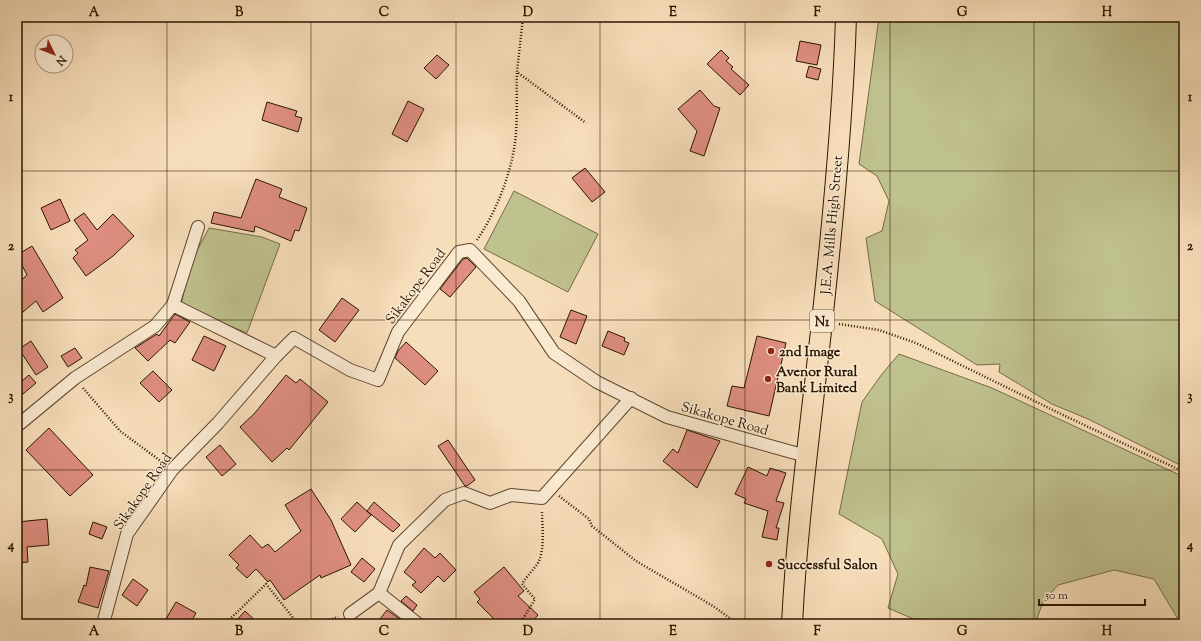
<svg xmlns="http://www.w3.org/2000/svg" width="1201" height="641" font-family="'Sorts Mill Goudy',serif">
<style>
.green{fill:#bfc18e;stroke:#756b48}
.building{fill:#df8e81;stroke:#2b1501}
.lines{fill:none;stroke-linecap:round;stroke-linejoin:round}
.minor-casing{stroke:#5e472f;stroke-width:14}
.trunk-casing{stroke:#2b1501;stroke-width:22}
.path{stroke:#2b1501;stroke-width:2.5;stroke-dasharray:1 2;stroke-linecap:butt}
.minor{stroke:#faead2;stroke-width:12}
.trunk{stroke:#f7deba;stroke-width:20}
.grid{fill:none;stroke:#2b1501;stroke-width:1;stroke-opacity:0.55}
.poi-dot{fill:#8f2418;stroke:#faead2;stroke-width:1.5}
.labels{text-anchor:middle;stroke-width:3;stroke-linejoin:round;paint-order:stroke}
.shield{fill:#faead2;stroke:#695540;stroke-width:1}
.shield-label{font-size:13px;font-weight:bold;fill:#2b1501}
.street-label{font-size:14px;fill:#2b1501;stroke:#faead2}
.poi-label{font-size:14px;font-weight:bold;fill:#2b1501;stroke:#faead2;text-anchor:start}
.neatline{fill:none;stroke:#2b1501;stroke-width:1.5}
.grid-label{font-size:13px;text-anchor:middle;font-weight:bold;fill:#2b1501}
</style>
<rect width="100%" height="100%" fill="#f7deba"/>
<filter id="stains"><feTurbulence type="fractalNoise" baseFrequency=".005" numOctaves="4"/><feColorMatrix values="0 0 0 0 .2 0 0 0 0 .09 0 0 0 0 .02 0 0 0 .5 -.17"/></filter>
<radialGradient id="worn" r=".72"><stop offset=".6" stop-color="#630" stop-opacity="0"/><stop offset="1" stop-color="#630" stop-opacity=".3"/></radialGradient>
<!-- green -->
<g class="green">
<polygon points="879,17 937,17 947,21 950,17 1184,17 1184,467 1088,419 1052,404 999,372 1000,364 977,365 875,301 866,238 882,231 889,201 877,176 859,164"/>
<polygon points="514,191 598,234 568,292 484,249"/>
<polygon points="209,228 262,237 280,244 247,333 181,306 189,266"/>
<polygon points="899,354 992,388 1184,477 1184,624 1181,624 1154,579 1114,570 1058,585 1043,602 1035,624 925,624 888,608 898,574 882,539 839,514 862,402 882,374"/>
</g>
<!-- building -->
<g class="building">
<polygon points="800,41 821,45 817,65 796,61"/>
<polygon points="721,50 729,58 726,61 733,67 731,69 749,85 740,95 707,64"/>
<polygon points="437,55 449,65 436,79 424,68"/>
<polygon points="809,66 821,69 818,80 806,77"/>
<polygon points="700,90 714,106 720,108 704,156 690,151 697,131 678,109"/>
<polygon points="408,101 424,109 407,142 392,134"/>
<polygon points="267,102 297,111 295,116 302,118 298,132 262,120"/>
<polygon points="585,168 605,192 592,202 572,178"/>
<polygon points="256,179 282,189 279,197 307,208 299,231 295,230 291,241 255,226 254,232 211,223 214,212 241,218"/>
<polygon points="60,199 70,221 51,230 41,208"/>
<polygon points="84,213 97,230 113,214 134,236 113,256 86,276 73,258 78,253 75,250 88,240 74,220"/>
<polygon points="32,246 63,298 43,312 36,301 17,317 17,284 27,275 17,255"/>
<polygon points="467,258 476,267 450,297 440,289 463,259"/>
<polygon points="342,298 359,310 335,342 319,330"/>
<polygon points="571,310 587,316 576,344 560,337"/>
<polygon points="175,314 190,322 175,343 170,340 148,361 135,348 157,334 159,336"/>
<polygon points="608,331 625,338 624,341 629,343 624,355 602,346"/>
<polygon points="204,336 226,346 214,371 192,360"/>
<polygon points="757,336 786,343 769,416 727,406 732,386 744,388"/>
<polygon points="31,341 48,367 36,375 19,349"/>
<polygon points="406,342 438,371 425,385 395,358 398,351"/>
<polygon points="75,348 82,358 68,367 61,356"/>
<polygon points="153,371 172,390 159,402 140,383"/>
<polygon points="29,375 36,383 23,394 17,385"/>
<polygon points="286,375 296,383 300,379 328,402 289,450 287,448 272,462 240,427 254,414"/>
<polygon points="49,428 93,475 70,496 26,450"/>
<polygon points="687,430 720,441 697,488 663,461 673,449 678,453"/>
<polygon points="448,440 475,480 467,486 465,486 438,446"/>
<polygon points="220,445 236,464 222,476 206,457"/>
<polygon points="748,467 767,476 770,468 786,473 776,501 784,503 776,528 779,528 777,540 762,537 768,511 744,503 746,499 735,494"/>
<polygon points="311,489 331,520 351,565 321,578 320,575 284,600 270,580 268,582 256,569 247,578 236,568 239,565 229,555 250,535 262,548 268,544 275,552 301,531 285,505"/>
<polygon points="357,502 371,515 355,532 341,519"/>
<polygon points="374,502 400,525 393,532 367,511"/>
<polygon points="47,519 49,545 27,547 28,562 17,563 17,522"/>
<polygon points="93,522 107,527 102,539 89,534"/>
<polygon points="424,548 435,558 440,553 456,570 444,582 438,576 421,593 412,585 416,582 404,572"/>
<polygon points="362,558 375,569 364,582 351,572"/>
<polygon points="90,567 109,571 98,608 78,602 84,585 86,586"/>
<polygon points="504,567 524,591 518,596 538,615 530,624 499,624 477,602 480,599 474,592"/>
<polygon points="133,579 148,590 137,606 122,595"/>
<polygon points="406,596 417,605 413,611 401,601"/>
<polygon points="176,602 196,613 190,624 163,624"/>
<polygon points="387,610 404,622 404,624 376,624"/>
<polygon points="245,611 259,624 233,624"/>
</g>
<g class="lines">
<!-- minor casing -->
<g class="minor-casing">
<g id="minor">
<polyline points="173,305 198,227"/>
<polyline points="17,426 75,378 155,326 173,305 276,356"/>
<polyline points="379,593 418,624"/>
<polyline points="350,614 379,593 399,545 445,500 464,493 490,503 511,495 542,498 631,398"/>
<polyline points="103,624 127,534 172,470 218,423 276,356 294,338 350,370 378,380 398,332 459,252 470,250 519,301 554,353 597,382 667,417 806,456"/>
</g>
</g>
<!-- trunk casing -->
<g class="trunk-casing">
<path id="trunk" d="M 792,624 C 797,523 811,423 822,322 C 833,221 843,119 846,17"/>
</g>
<!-- path -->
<g class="path">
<polyline points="523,17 517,72 586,123"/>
<path d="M 477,240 C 496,212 510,177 515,143 C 518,120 516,95 517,72"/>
<polyline points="839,324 879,330 916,343 1063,415 1184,472"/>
<polyline points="83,388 120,431 162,462"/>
<polyline points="559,496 589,519 592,526 636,561 713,606 738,624"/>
<polyline points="225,624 266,584 298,624"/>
<polyline points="318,624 338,617"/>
<path d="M 520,624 L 535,599 L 522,584 C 527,575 535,569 539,561 C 545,546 542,525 542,510"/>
</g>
<!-- minor -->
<use href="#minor" class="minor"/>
<!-- trunk -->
<use href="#trunk" class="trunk"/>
</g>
<!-- grid -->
<path class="grid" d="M 167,17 L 167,624M 311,17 L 311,624M 456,17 L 456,624M 600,17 L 600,624M 745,17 L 745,624M 890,17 L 890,624M 1034,17 L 1034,624M 17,171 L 1184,171M 17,320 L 1184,320M 17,470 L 1184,470"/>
<!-- markers -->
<g class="poi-dot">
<circle cx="771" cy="351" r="4"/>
<circle cx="768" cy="379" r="4"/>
<circle cx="769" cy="564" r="4"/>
</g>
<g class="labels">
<!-- shield labels -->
<rect class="shield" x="810" y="310" width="24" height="22" rx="3"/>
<g class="shield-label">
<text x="822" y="326">N1</text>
</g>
<!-- street labels -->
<g class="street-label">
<text transform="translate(831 225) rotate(-85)" y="5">J.E.A. Mills High Street</text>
<text transform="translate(415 286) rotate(-53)" y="5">Sikakope Road</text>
<text transform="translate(725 418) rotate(16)" y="5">Sikakope Road</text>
<text transform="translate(142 491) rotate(-55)" y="5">Sikakope Road</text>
</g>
<!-- poi labels -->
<g class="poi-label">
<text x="779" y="356">2nd Image</text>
<text x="776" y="376">Avenor Rural<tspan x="776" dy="16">Bank Limited</tspan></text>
<text x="777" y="569">Successful Salon</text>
</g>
</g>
<!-- margin -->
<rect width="1201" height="641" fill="none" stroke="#f7deba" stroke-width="44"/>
<!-- north arrow -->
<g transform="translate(54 54) rotate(133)"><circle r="19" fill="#faead2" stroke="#a7957e"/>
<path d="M0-3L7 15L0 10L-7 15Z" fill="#8f2418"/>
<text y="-6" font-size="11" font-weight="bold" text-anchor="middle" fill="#2b1501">N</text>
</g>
<!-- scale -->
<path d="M1039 599v6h106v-6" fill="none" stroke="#2b1501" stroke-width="2"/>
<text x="1045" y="599" font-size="12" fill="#2b1501" stroke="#faead2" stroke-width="3" paint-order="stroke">50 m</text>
<rect x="22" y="22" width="1157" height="597" class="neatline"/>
<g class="grid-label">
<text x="94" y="16">A</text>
<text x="239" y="16">B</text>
<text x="384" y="16">C</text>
<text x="528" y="16">D</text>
<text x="673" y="16">E</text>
<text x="817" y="16">F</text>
<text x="962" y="16">G</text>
<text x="1107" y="16">H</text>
<text x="11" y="101">1</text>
<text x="1190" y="101">1</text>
<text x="11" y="250">2</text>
<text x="1190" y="250">2</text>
<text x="11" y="400">3</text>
<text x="1190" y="400">3</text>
<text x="11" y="549">4</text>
<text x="1190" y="549">4</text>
<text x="94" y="635">A</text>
<text x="239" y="635">B</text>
<text x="384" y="635">C</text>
<text x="528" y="635">D</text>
<text x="673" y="635">E</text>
<text x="817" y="635">F</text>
<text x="962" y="635">G</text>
<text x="1107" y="635">H</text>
</g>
<rect width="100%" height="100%" filter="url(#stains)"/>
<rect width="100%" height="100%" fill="url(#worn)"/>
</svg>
